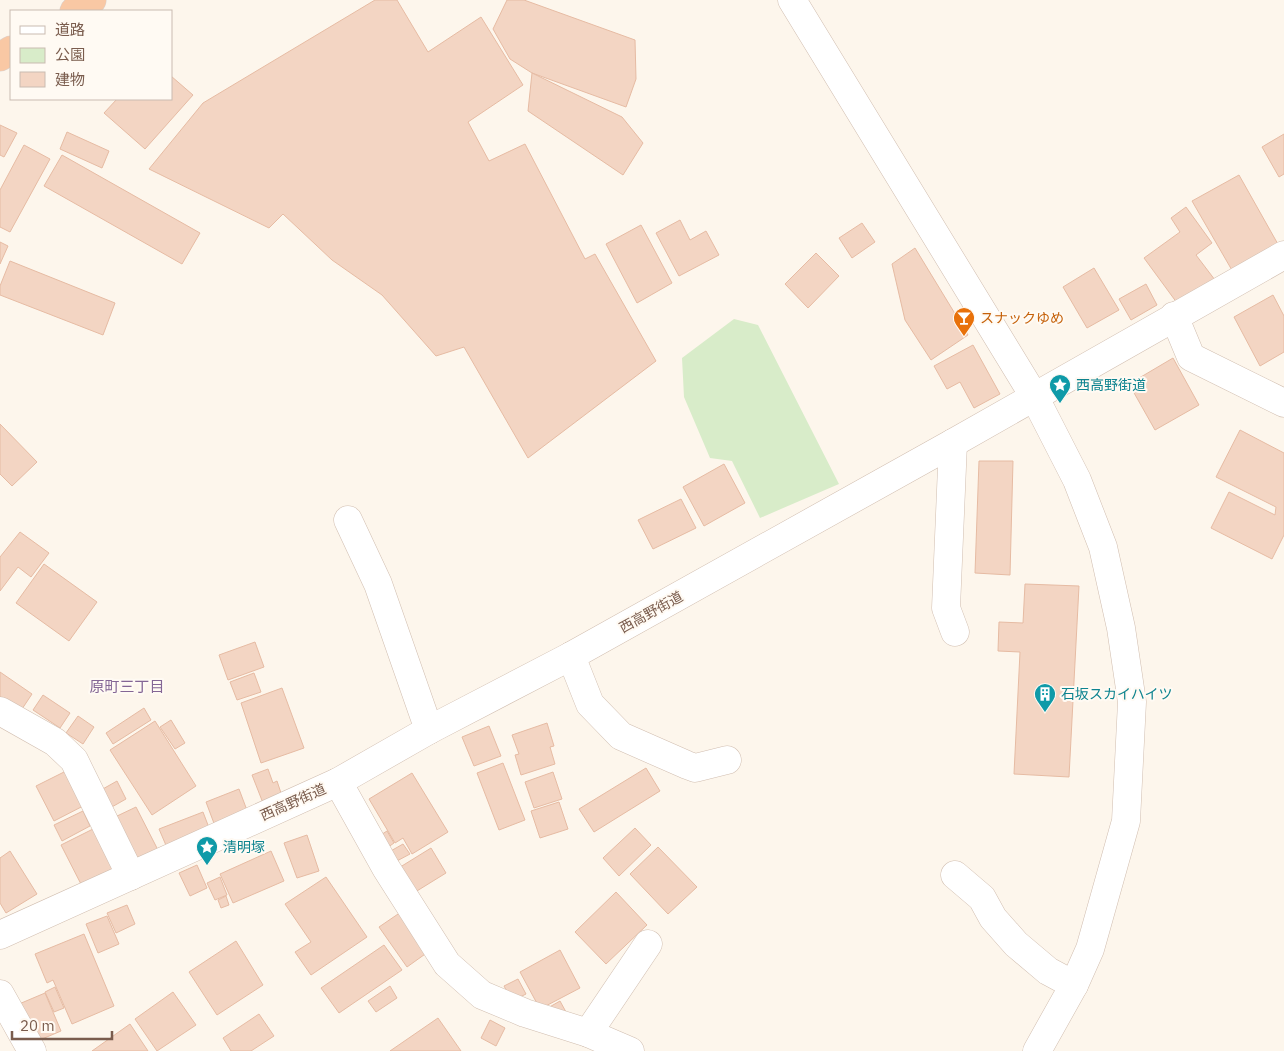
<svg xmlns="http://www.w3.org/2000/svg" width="1284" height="1051" font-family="'IBM Plex Sans','Noto Sans JP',sans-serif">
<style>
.green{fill:#d8ecc9}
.building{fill:#f3d5c3;stroke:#e6bba3}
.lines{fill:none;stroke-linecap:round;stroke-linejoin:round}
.minor-casing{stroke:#d1beb0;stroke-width:29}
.tertiary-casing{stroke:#d1beb0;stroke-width:29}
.trunk-casing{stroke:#dad1cd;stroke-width:29}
.minor{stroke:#fff;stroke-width:28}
.tertiary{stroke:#fff;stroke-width:28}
.trunk{stroke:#f9c8a4;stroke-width:28}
.labels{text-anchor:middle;stroke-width:4;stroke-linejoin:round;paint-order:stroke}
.food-label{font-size:14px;fill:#c56008;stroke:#fffaf3;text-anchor:start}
.culture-label{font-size:14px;fill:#0d838f;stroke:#fffaf3;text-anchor:start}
.street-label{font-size:14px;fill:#7a5c4d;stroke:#fffaf3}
.neighbourhood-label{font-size:15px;fill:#846695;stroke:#fffaf3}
</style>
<rect width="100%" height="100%" fill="#fdf6ec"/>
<!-- green -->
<polygon class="green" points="734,319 758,325 839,484 760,518 732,461 710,458 684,397 682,358"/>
<!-- building -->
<g class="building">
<polygon points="375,0 397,0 428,52 481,17 523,85 468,122 489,161 525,144 585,259 595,254 656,361 528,458 464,347 436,356 382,295 332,260 283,214 269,228 149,169 203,103"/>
<polygon points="507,0 524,0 635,40 636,79 626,107 532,73 510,59 493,29"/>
<polygon points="532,73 622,117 643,143 623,175 528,111"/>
<polygon points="171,76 193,95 145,149 104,113 117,99 171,99"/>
<polygon points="0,125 17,133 4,157 0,155"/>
<polygon points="67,132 109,151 102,168 60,149"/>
<polygon points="1284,134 1284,174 1279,177 1262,147"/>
<polygon points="24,145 50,159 10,232 0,227 0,190"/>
<polygon points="62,155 200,233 182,264 44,186"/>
<polygon points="1239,175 1279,246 1233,272 1192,201"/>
<polygon points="1186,207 1212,243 1196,255 1215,280 1180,307 1144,258 1180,232 1171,218"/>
<polygon points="680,220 690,240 706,231 719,255 679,276 656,233"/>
<polygon points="862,223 875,242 852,258 839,238"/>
<polygon points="641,225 672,283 637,303 606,244"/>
<polygon points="0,242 8,246 0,264"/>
<polygon points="915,248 968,335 931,360 905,320 892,264"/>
<polygon points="816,253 839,276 808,308 785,284"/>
<polygon points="10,261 115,303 103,335 0,295 0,286"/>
<polygon points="1094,268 1119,310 1087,328 1063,287"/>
<polygon points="1146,284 1157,305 1131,320 1119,299"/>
<polygon points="1273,295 1284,316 1284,352 1260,366 1234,317"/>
<polygon points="973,345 1000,394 974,408 960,382 947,389 934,366"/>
<polygon points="1173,358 1199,405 1155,430 1129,384"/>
<polygon points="0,424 37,462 12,486 0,474"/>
<polygon points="1240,430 1284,453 1284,535 1272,559 1211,528 1229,492 1275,515 1276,507 1216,477"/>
<polygon points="979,461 1013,461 1010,575 975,573"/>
<polygon points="724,464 745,503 704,526 683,487"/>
<polygon points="681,499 696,528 653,549 638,520"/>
<polygon points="20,532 49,553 31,577 18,567 0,591 0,557"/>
<polygon points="44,564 97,602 69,641 16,603"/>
<polygon points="1025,584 1079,586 1069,777 1014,774 1020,652 998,651 999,622 1023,623"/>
<polygon points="255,642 264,667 228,680 219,655"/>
<polygon points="0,672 32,694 20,712 0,699"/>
<polygon points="254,673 261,692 237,700 230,682"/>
<polygon points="282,688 304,748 261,763 241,703"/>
<polygon points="43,695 70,713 60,728 33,710"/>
<polygon points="144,708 151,720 113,744 106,733"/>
<polygon points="78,716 94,727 83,744 66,733"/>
<polygon points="171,720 185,743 175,749 160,727"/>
<polygon points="155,721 196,786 152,815 110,750"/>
<polygon points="547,723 554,746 550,747 555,764 521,775 515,755 519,754 512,735"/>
<polygon points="489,726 501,756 474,766 462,737"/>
<polygon points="503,763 525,820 499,830 477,773"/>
<polygon points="646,768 660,791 594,832 579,809"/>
<polygon points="70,769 87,804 54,821 36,786"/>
<polygon points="268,769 273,783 277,781 282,796 263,803 252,775"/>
<polygon points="553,772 562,799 534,808 525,782"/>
<polygon points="412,773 448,832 412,854 403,838 395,843 369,799"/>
<polygon points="117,781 126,799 110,808 101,790"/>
<polygon points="239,789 248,813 215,826 206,802"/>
<polygon points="559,802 568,829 540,838 531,811"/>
<polygon points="136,807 159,852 139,863 115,817"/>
<polygon points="83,811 90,826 62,841 54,825"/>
<polygon points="203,812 211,833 168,850 159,829"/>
<polygon points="95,828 118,873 84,890 61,845"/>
<polygon points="635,828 651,845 619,876 603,858"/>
<polygon points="387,831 394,843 384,850 376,838"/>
<polygon points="307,835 319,871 297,878 284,843"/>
<polygon points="403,844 410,854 395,862 389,852"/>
<polygon points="658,847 697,887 668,914 630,874"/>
<polygon points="431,848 446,873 412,894 397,869"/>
<polygon points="10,851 37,894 6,913 0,903 0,858"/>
<polygon points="271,851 284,881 233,903 220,874"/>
<polygon points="197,865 207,888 190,896 179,873"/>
<polygon points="220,877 227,895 215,900 207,883"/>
<polygon points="326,877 367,937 311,975 295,952 311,942 285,904"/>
<polygon points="616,892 647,925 606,964 575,932"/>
<polygon points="226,896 229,905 221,908 218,900"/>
<polygon points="127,905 135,924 116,933 107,913"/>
<polygon points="401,912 428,952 407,967 379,927"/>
<polygon points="107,916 119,944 98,953 86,924"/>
<polygon points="84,934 114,1006 72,1024 53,980 47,983 35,954"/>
<polygon points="236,941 263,985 217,1015 189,972"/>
<polygon points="384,945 402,970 339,1013 321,988"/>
<polygon points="560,950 580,988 540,1009 520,972"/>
<polygon points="518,979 526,994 512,1001 504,986"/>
<polygon points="390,986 397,998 376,1012 368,1001"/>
<polygon points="55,987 64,1008 54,1012 45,992"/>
<polygon points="173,992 196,1025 157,1051 135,1019"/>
<polygon points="45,993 61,1031 35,1042 19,1004"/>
<polygon points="560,1001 566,1012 546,1009"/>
<polygon points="259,1014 274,1036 251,1051 231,1051 223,1038"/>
<polygon points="438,1018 461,1051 390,1051"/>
<polygon points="490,1020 505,1028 496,1046 481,1038"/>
<polygon points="130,1024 148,1051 92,1051"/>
</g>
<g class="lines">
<!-- minor casing -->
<g class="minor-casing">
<g id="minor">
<polyline points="1174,316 1191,357 1284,403"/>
<polyline points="953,443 946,608 955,632"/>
<polyline points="348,520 378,584 429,730"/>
<polyline points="571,656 590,704 621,736 687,765 695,768 727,760"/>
<polyline points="0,711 55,742 74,760 131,876"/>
<polyline points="338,782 386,868 447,964 482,995 525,1013 588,1033 630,1051"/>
<polyline points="955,875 982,898 993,918 1016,944 1048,971 1074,985"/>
<polyline points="0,935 338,782 429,730 571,656 953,443 1284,255"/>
<polyline points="0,994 32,1051"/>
<polyline points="588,1033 648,944"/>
</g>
</g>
<!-- tertiary casing -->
<g class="tertiary-casing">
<polyline id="tertiary" points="792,0 1034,396 1077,480 1103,547 1121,628 1132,702 1126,821 1090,949 1074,985 1037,1051"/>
</g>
<!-- trunk casing -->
<g class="trunk-casing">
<g id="trunk">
<polyline points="74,11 92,0"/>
<polyline points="0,57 11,50"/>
</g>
</g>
<!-- minor -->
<use href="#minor" class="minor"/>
<!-- tertiary -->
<use href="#tertiary" class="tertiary"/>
<!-- trunk -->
<use href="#trunk" class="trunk"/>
</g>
<!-- icons -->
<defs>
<g id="bar-pin" transform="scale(1.125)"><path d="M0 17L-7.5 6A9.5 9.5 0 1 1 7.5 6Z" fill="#e8710a" stroke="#fffaf3"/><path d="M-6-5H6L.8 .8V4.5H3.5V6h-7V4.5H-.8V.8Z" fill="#fff"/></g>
<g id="sight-pin" transform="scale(1.125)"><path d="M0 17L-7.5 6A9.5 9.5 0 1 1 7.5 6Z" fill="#0f9aa8" stroke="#fffaf3"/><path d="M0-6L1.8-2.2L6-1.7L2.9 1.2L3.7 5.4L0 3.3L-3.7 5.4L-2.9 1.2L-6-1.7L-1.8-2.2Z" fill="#fff"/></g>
<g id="building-pin" transform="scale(1.125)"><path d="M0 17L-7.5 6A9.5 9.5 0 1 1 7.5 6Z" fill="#0f9aa8" stroke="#fffaf3"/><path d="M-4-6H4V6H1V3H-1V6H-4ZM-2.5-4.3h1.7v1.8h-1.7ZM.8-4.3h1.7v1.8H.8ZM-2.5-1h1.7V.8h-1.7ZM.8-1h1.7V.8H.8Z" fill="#fff"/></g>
</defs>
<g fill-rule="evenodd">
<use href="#bar-pin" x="964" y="318"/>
<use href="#sight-pin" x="1060" y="385"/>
<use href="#building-pin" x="1045" y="694"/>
<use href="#sight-pin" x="207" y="847"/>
</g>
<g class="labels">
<!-- food labels -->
<g class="food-label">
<text x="980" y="323">スナックゆめ</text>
</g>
<!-- culture labels -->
<g class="culture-label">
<text x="1076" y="390">西高野街道</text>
<text x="1061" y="699">石坂スカイハイツ</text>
<text x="223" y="852">清明塚</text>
</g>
<!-- street labels -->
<g class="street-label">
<text transform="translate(651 612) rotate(-29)" y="5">西高野街道</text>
<text transform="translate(293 802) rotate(-24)" y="5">西高野街道</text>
</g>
<!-- neighbourhood labels -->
<g class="neighbourhood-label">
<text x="127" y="692">原町三丁目</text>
</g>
</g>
<!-- legend -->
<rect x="10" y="10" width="162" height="90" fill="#fffaf3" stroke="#cabbb1"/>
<rect x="20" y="26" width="25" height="8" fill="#ffffff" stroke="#cabbb1"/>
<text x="55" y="35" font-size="15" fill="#7a5c4d">道路</text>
<rect x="20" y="48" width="25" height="15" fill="#d8ecc9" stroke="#cabbb1"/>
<text x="55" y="60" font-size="15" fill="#7a5c4d">公園</text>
<rect x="20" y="72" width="25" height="15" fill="#f3d5c3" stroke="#cabbb1"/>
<text x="55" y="85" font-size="15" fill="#7a5c4d">建物</text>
<!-- scale -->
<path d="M12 1031v8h100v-8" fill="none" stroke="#7a5c4d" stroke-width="2.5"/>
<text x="20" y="1031" font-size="15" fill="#7a5c4d" stroke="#fffaf3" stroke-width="4" paint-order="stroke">20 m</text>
</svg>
